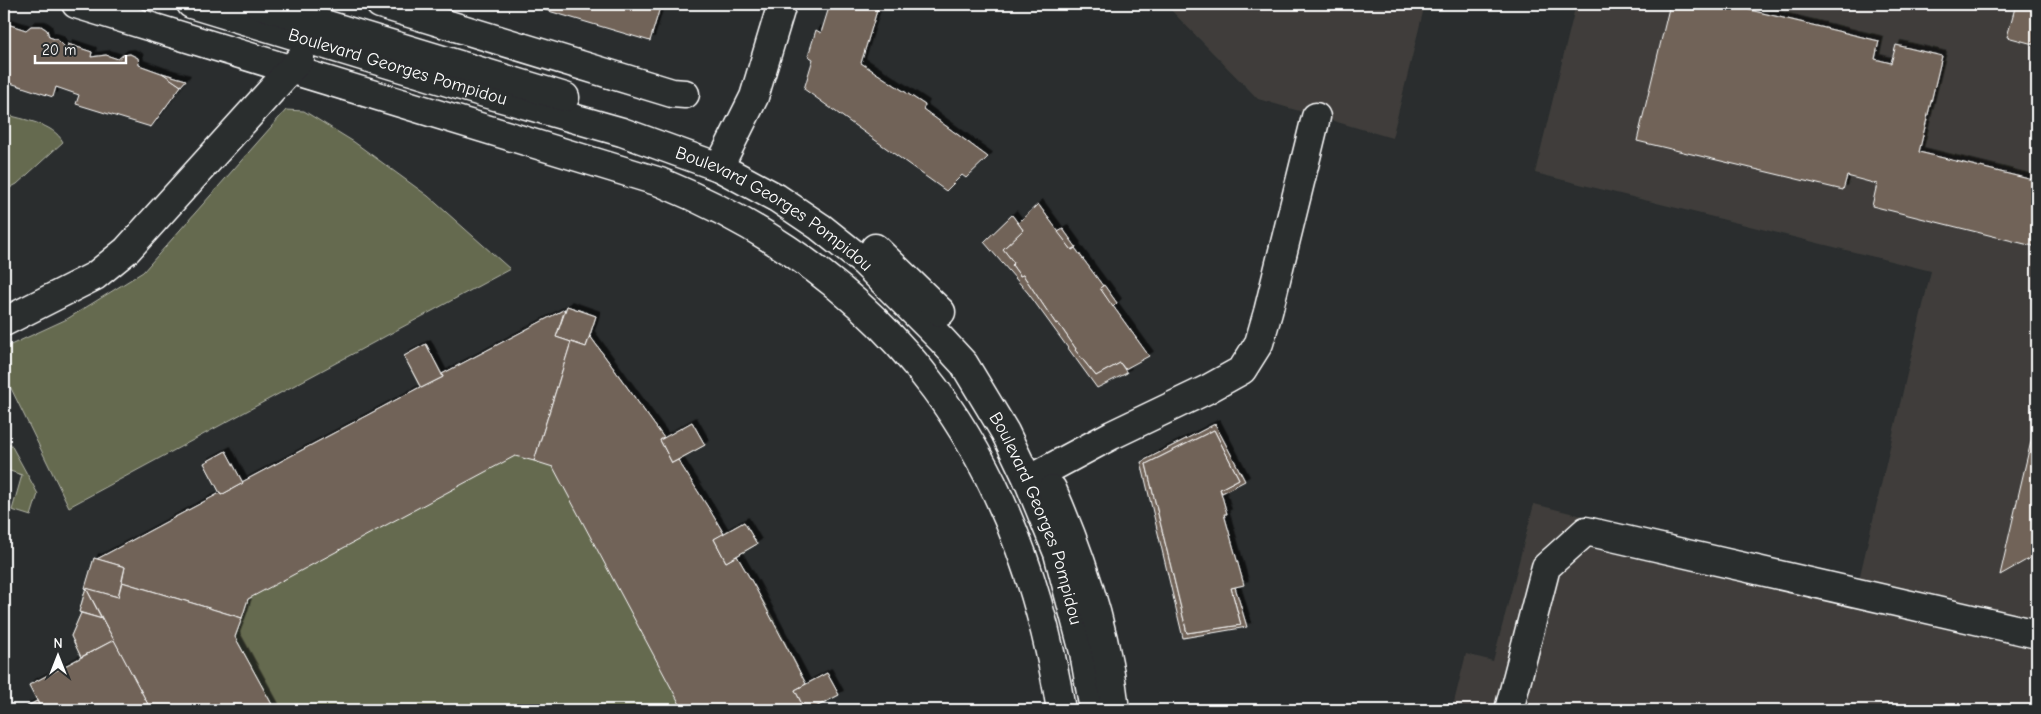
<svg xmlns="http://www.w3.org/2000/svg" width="2041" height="714" font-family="'Comic Neue',sans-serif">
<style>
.built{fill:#3f3e3b}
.green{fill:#656a50;stroke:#b2b4a8}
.building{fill:#716458;stroke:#fff;filter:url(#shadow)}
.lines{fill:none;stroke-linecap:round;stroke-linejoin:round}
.minor-casing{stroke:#fff;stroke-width:31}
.minor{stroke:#2a2d2e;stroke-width:28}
.labels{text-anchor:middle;stroke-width:4;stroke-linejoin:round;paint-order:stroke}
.street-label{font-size:18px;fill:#fff;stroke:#2a2d2e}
</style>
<defs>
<filter id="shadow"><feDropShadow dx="4.5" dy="-4.5" stdDeviation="0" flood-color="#0009"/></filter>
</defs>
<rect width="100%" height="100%" fill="#2a2d2e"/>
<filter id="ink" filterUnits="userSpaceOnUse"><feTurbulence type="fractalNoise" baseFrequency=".02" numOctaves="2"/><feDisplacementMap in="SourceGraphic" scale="10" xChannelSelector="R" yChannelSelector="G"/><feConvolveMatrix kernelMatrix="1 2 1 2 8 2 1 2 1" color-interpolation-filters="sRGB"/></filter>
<g filter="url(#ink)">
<!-- built -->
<g class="built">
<polygon points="1165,4 1425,4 1392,138 1258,99"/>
<polygon points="1576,4 2037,4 2037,710 1452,710 1466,654 1493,661 1534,504 1858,584 1931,271 1535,173"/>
</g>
<!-- green -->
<g class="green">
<polygon points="286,110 304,111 354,142 428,196 510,269 69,507 4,374 4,348 67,319 143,272"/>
<path d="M 4,114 C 24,120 53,123 63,142 L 17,184 L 4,191 Z"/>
<polygon points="567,306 596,316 590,336 664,438 692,422 705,445 678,460 723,533 744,522 757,544 737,556 773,618 806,684 827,673 839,695 816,707 817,710 20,710 37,701 29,685 81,657 71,636 81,613 79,612 94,558 97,559 220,493 204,463 226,451 242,482 420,387 404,356 426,344 442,374 565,309"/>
<polygon points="10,443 38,494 31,516 12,510 22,475 4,469"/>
</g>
<!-- building -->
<g class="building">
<polygon points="525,4 661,4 650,41"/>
<polygon points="830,4 879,4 861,63 925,105 923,109 988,157 966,178 962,175 946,191 804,89 813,59 808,56 816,30 821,33"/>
<polygon points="1670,4 1725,4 1879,41 1875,59 1891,63 1896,45 1942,56 1919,152 2037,181 2037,247 1872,206 1877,184 1847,176 1843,190 1637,141"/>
<polygon points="2016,4 2037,4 2037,45 2007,37"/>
<polygon points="4,23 26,30 31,26 41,26 47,30 49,37 58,40 67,49 68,44 92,52 91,57 106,55 118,59 123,55 130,54 138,58 139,65 164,74 181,86 151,127 76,104 79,95 56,87 53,97 4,81"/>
<polygon points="162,73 186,80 181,86"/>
<polygon points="1038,204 1072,250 1075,248 1103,286 1100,288 1149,356 1125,369 1120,363 1096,376 1075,350 1076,349 1058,323 1056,324 1023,275 1020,276 1012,265 1014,263 1003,249 1023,230 1018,223"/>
<polygon points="1012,215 1023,230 1003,249 1014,263 1012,265 1020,276 1023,275 1056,324 1058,323 1076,349 1075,350 1096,376 1120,363 1127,373 1097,388 1028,293 984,242"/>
<polygon points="1063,229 1076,247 1072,250 1058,232"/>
<polygon points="1104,285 1117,303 1113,307 1100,288"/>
<polygon points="567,306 596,316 586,347 556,337"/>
<polygon points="565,309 556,337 571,342 534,461 515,456 248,599 242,618 122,582 125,567 97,559 220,493 221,495 243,483 242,482 420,387 421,388 443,377 442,374"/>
<polygon points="590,336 664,438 660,440 672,463 678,460 711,512 724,534 714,539 726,562 737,556 755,587 806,684 795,690 805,710 683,710 553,467 534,461 571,342 586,347"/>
<polygon points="426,344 443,377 421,388 404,356"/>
<polygon points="2037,416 2037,554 2000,575 2021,484"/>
<polygon points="692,422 705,445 672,463 660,440"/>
<polygon points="1215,424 1245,481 1222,493 1220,489 1239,479 1214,430 1146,464 1187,633 1241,625 1231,588 1235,587 1247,627 1183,638 1141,462"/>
<polygon points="1214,430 1239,479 1220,489 1227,514 1224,514 1244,585 1231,588 1241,625 1187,633 1146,464"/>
<polygon points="226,451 243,483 221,495 204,463"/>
<polygon points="744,522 757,544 726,562 714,539"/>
<polygon points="94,558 125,567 118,597 85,588"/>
<polygon points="122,582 242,618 235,637 275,710 151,710 86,588 118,597"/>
<polygon points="86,588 102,619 79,612"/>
<polygon points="81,613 102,619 114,640 81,657 71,636"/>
<polygon points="114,640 151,710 42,710 29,685"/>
<polygon points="827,673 839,695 810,710 805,710 795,690"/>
<polygon points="37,701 42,710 20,710"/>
</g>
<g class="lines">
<!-- minor casing -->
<g class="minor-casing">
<g id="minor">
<path d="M 76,4 L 660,182 C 898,280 1021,459 1061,710"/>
<path id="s1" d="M 191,4 L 488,94 L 622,132 L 719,167 L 777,198 L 820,227 L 864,262 L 941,339 L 964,364 L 1005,432 L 1028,480 L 1058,553 L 1084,652 L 1094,710"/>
<polyline points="258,4 565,97"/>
<polyline points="380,4 672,93 685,94"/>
<polyline points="719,167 754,97 782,4"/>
<polyline points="875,248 941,312"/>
<polyline points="4,322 95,276 127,250 300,59"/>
<polyline points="1028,480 1112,435 1206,390 1242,370 1259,343 1268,312 1316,117"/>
<path d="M 1052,489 C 1083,560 1107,633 1115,710"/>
<polyline points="1509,710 1546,567 1586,531 2037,634"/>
</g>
</g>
<!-- minor -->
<use href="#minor" class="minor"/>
</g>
</g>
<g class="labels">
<!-- street labels -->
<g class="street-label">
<text dy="6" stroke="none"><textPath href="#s1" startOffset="216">Boulevard Georges Pompidou</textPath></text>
<text dy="6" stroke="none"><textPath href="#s1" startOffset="621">Boulevard Georges Pompidou</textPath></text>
<text dy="6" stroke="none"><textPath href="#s1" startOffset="1041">Boulevard Georges Pompidou</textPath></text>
</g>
</g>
<!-- margin -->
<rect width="2041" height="714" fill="none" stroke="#2a2d2e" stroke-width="20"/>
<rect x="10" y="10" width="2021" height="694" fill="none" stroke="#fff" stroke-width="2" filter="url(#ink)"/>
<!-- north arrow -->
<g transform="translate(58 656)" stroke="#2a2d2e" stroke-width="4" paint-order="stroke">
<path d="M0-4L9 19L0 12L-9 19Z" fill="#ffffff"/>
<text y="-8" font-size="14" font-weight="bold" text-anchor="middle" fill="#ffffff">N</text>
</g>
<!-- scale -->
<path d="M35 55v8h91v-8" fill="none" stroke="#ffffff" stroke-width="2.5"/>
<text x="42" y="55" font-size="15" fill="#ffffff" stroke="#2a2d2e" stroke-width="4" paint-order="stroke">20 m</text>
</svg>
